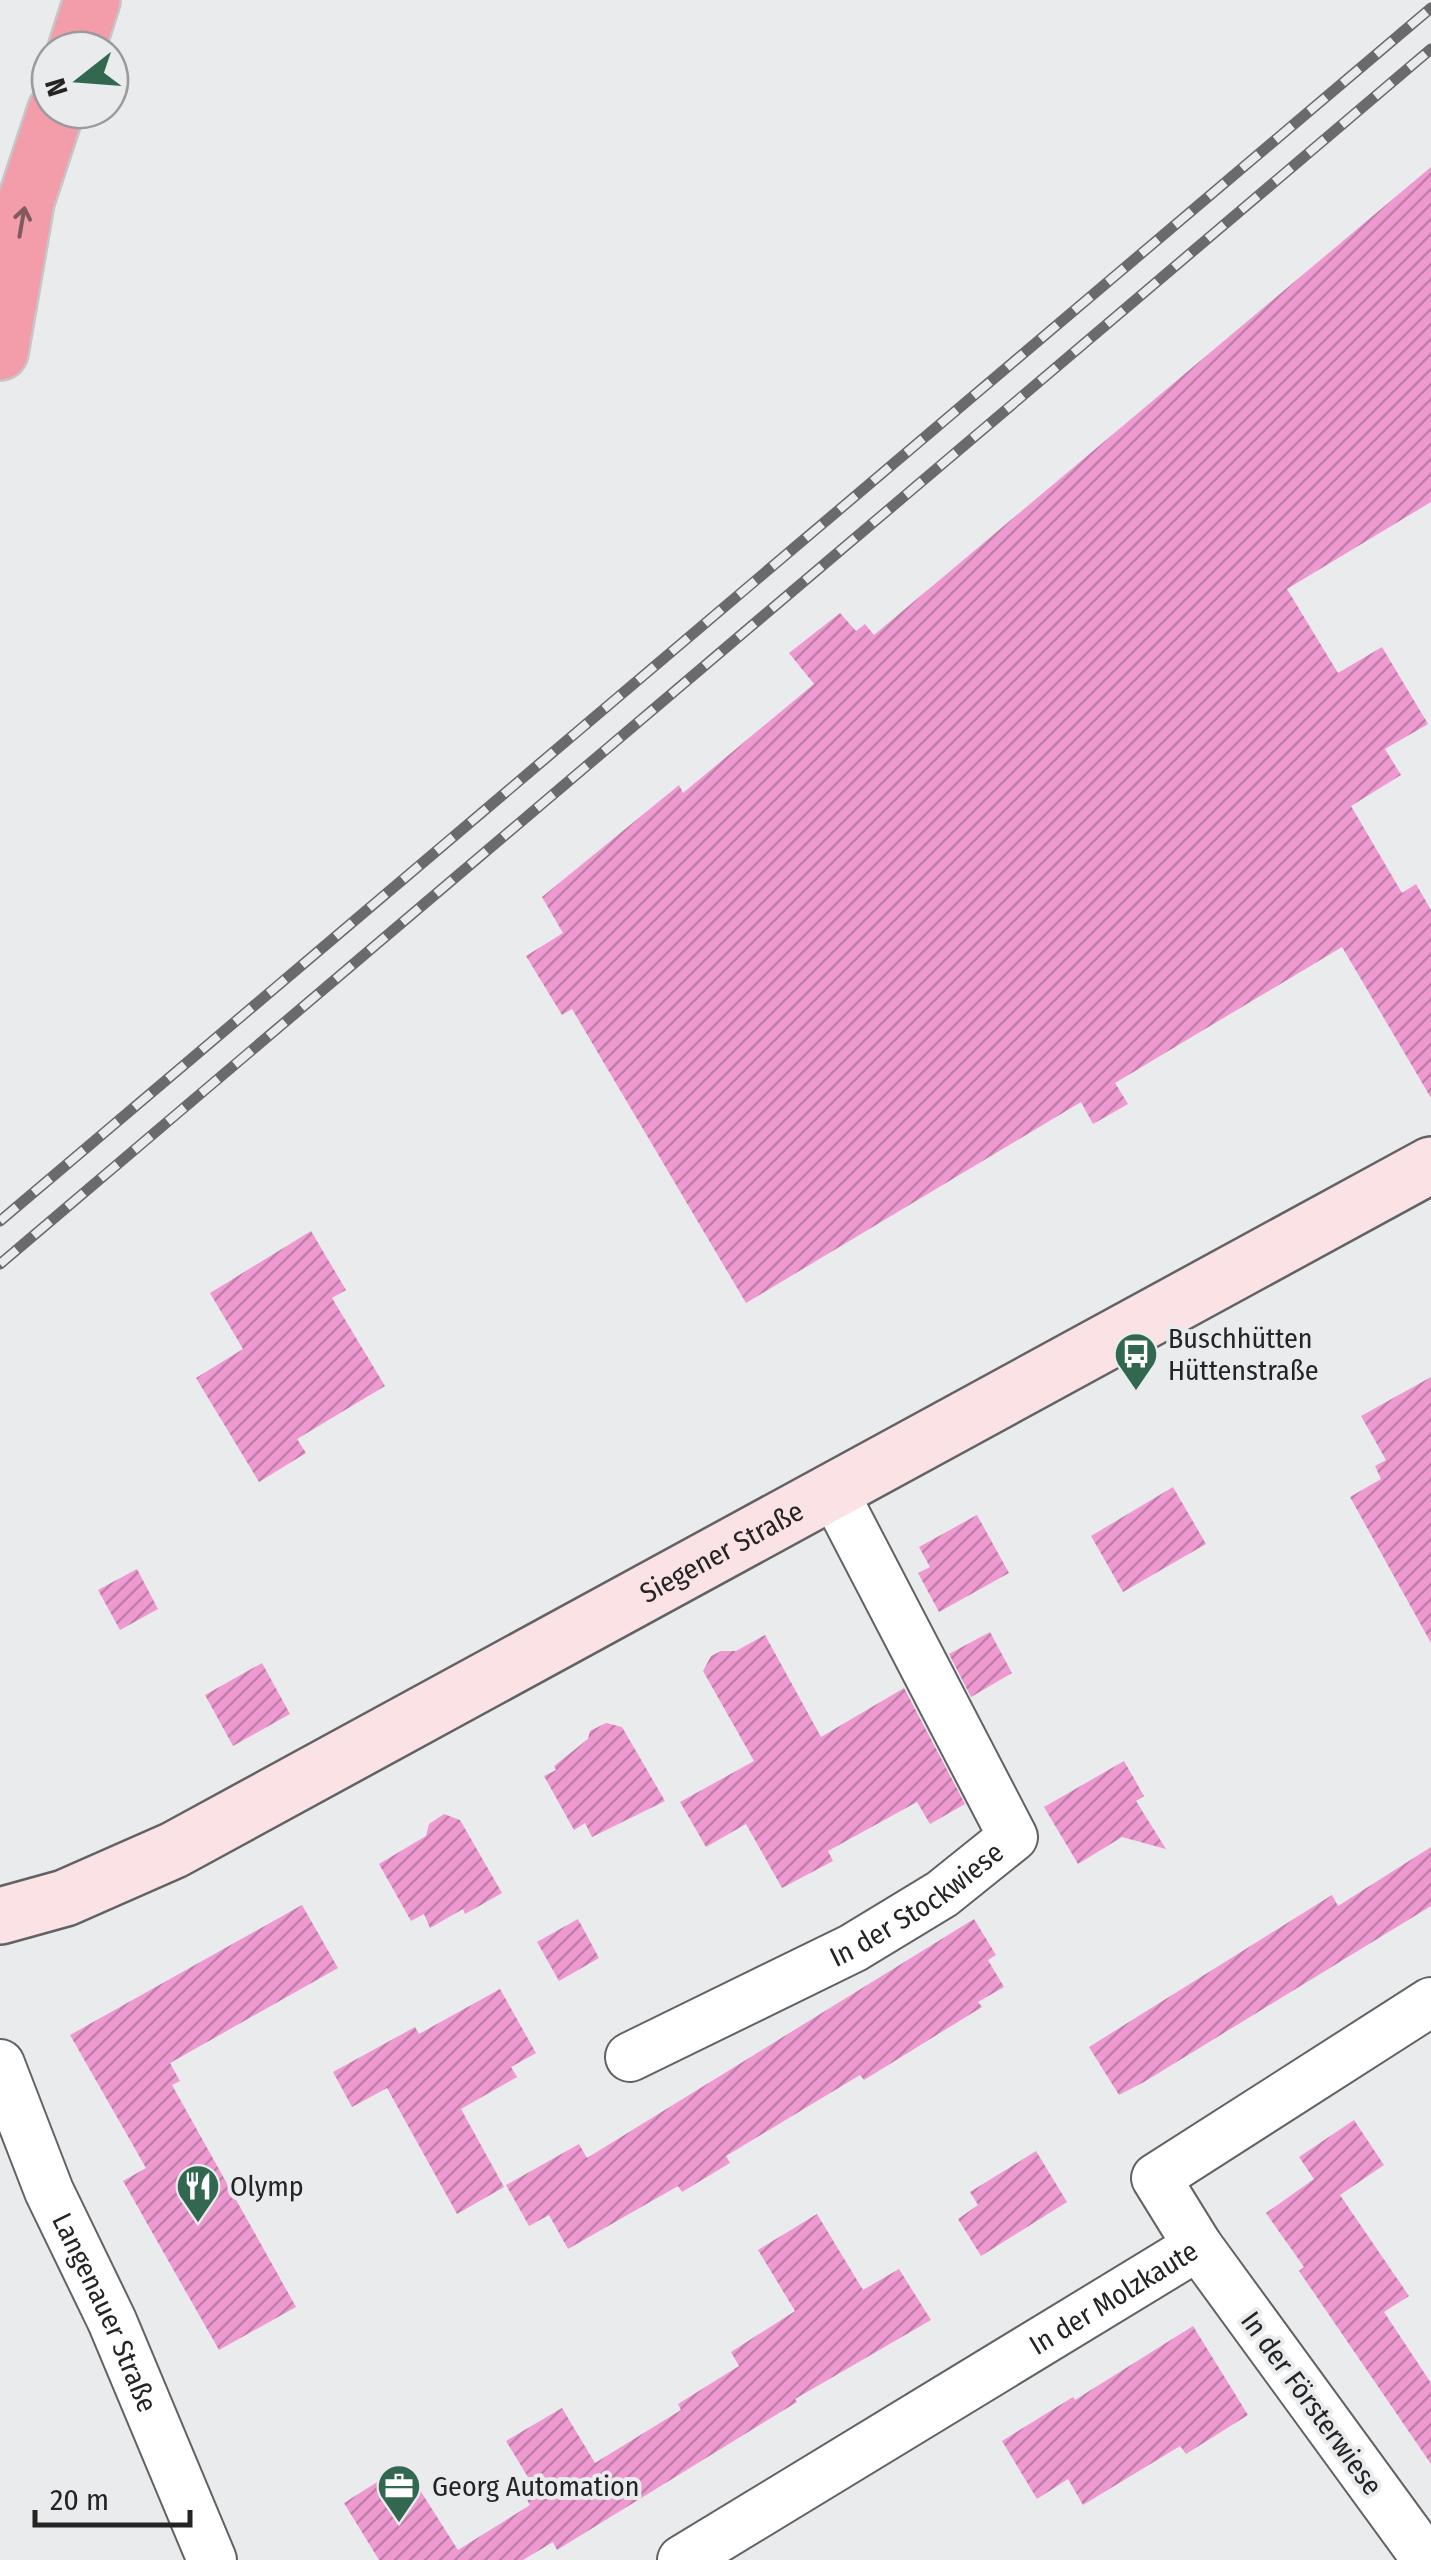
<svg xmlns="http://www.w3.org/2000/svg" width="1431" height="2560" font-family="'Fira Sans Condensed',sans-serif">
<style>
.building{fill:url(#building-hatch)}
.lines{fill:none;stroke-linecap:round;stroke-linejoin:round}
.street-casing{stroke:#616263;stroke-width:52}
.secondary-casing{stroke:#616263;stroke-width:60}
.highway-casing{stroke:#c6c6c6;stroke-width:60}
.street{stroke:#fff;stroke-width:48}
.secondary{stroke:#fbe2e5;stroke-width:55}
.highway{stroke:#f29da9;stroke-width:55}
.rail-casing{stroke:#6a6a6c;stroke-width:11}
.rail{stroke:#eaebed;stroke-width:8;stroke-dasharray:22;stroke-linecap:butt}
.oneway{stroke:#815a60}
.labels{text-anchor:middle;stroke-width:8;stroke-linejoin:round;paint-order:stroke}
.poi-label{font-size:28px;fill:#242425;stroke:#eaebed;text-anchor:start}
.street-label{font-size:28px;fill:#242425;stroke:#eaebed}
</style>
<defs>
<pattern id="building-hatch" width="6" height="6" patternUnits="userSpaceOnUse" patternTransform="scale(2.5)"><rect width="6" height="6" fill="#ee9ad1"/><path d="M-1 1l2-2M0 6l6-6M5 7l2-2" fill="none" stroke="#c17da9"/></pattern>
</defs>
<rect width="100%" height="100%" fill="#eaebed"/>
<!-- building -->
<g class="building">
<polygon points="1431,167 1431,502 1287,589 1338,673 1382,647 1428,724 1385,749 1401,775 1351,806 1402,893 1416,884 1431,910 1431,1098 1342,947 1115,1083 1128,1104 1093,1124 1081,1102 746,1303 572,1009 562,1015 526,956 563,933 542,897 679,785 683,793 814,684 789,653 840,613 856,631 865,624 874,635"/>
<polygon points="311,1231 346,1290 332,1298 385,1386 297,1439 306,1453 259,1482 196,1378 243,1349 210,1293"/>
<polygon points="1431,1377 1431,1643 1350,1497 1381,1479 1375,1466 1386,1460 1361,1416"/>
<polygon points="1173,1487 1206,1544 1123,1592 1091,1536"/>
<polygon points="977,1515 1009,1573 939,1612 918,1573 930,1567 919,1547"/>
<polygon points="137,1569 158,1609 120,1630 98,1590"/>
<polygon points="990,1632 1012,1673 971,1697 949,1654"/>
<polygon points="765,1635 821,1737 904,1688 965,1804 930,1824 917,1802 828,1851 833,1861 782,1888 746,1824 706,1847 680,1802 754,1761 703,1671 711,1656 721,1651 736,1651"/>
<polygon points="262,1663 290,1714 233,1746 205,1695"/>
<polygon points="606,1723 622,1727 665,1801 592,1837 585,1823 574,1830 544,1776 556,1770 554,1766 588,1739 590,1731"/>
<polygon points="1124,1761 1144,1796 1136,1801 1166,1849 1122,1837 1078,1864 1044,1807"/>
<polygon points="444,1814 460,1820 502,1893 465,1914 463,1909 430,1928 424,1914 411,1921 379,1864 426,1836 429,1824"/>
<polygon points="1431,1847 1431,1906 1144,2082 1119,2095 1089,2047 1332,1895 1338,1906"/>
<polygon points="302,1905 338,1968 170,2063 180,2081 172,2085 296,2307 219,2350 123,2181 146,2168 70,2035"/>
<polygon points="578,1919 599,1958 559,1981 537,1942"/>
<polygon points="974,1919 996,1955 988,1960 1004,1987 978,2002 982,2007 864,2080 860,2075 726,2156 730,2163 682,2192 678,2186 568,2249 549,2215 529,2226 506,2185 579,2144 587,2158"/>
<polygon points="500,1989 536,2053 511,2067 517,2077 461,2109 504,2187 457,2214 387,2088 352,2107 333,2072 415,2027 419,2034"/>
<polygon points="1354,2120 1384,2165 1340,2195 1409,2296 1384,2312 1431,2383 1431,2464 1299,2271 1304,2267 1266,2213 1314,2179 1299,2157"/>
<polygon points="1036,2151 1067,2202 981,2256 958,2219 978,2205 970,2192"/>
<polygon points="817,2214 863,2290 899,2269 931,2320 795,2399 797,2402 557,2550 553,2542 523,2560 379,2560 344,2503 404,2465 458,2550 530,2505 526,2498 537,2492 506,2441 562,2408 595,2463 681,2410 678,2404 739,2366 731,2352 795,2311 758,2250"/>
<polygon points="1193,2326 1248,2415 1186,2454 1180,2446 1083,2505 1068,2479 1037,2499 1002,2441 1073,2397 1075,2400"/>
</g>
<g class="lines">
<!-- street casing -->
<g class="street-casing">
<g id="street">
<path id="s1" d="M 630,2057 L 853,1948 L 942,1894 L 1013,1837 L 834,1493"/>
<path id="s2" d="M 0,2064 L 49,2191 L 112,2321 L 212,2560"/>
<path id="s3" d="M 682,2560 L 1198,2246"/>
<polyline points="1427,2560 1198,2246 1156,2178 1431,2002"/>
</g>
</g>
<!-- secondary casing -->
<g class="secondary-casing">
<g id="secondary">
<path id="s4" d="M 0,1916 L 65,1898 L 174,1850 L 1431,1165"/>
</g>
</g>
<!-- highway casing -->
<g class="highway-casing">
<g id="highway">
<polyline points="76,50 92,0"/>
<polyline points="0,352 26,201 56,110"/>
</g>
</g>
<!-- street -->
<use href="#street" class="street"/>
<!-- secondary -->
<use href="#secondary" class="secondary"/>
<!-- highway -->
<use href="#highway" class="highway"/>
<!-- rail casing -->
<g class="rail-casing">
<g id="rail">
<polyline points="0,1221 1431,8"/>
<polyline points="0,1264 1431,49"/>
</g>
</g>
<!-- rail -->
<use href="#rail" class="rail"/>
</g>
<!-- one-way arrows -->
<defs><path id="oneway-shaft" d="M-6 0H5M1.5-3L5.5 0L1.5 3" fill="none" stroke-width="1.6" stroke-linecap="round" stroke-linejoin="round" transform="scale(2.5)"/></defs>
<use class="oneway" href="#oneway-shaft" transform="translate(22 222) rotate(-80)"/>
<!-- icons -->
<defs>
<g id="bus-pin" transform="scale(2.25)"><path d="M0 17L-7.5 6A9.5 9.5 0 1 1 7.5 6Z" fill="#31684f" stroke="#eaebed"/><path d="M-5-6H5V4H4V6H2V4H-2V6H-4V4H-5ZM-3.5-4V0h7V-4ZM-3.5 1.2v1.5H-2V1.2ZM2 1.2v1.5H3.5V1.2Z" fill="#fff"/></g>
<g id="restaurant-pin" transform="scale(2.25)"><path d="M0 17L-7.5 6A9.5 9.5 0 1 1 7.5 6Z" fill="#31684f" stroke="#eaebed"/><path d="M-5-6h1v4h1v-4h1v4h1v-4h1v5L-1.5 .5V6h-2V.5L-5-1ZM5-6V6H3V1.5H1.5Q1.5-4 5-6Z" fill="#fff"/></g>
<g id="office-pin" transform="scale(2.25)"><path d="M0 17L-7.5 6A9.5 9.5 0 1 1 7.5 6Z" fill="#31684f" stroke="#eaebed"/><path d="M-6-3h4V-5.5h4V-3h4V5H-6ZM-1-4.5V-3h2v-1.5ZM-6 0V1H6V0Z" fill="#fff"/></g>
</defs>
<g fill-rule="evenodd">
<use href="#bus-pin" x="1136" y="1354"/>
<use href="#restaurant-pin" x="198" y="2186"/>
<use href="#office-pin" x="399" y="2486"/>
</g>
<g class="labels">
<!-- poi labels -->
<g class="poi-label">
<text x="1168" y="1348">Buschhütten<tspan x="1168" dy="32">Hüttenstraße</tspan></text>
<text x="230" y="2196">Olymp</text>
<text x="432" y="2496">Georg Automation</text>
</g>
<!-- street labels -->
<g class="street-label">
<text dy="10" stroke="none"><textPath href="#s4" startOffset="810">Siegener Straße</textPath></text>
<text dy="10" stroke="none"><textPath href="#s1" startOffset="325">In der Stockwiese</textPath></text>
<text dy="10" stroke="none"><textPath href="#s3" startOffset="505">In der Molzkaute</textPath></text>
<text dy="10" stroke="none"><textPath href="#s2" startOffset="270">Langenauer Straße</textPath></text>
<text transform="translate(1312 2403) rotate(54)" y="10">In der Försterwiese</text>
</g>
</g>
<!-- north arrow -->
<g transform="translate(80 80) rotate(253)"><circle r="48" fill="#eaebed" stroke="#9b9b9d" stroke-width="2.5"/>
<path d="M0-8L18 38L0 25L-18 38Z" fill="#31684f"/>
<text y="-15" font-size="28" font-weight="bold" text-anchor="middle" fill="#242425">N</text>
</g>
<!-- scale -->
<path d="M35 2510v15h155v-15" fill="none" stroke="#242425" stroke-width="5"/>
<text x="50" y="2510" font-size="30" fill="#242425" stroke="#eaebed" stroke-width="8" paint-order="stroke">20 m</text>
</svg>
